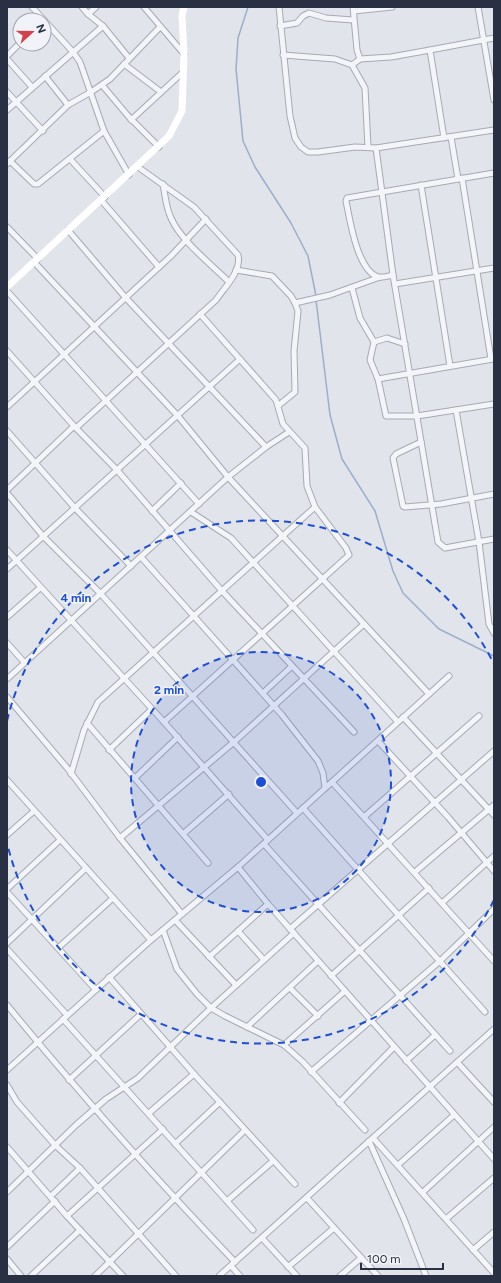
<svg xmlns="http://www.w3.org/2000/svg" width="501" height="1283" font-family="Figtree,sans-serif">
<style>
.lines{fill:none;stroke-linecap:round;stroke-linejoin:round}
.stream{stroke:#9bafcc;stroke-width:1.5}
.street-casing{stroke:#a6aab5;stroke-width:7}
.street{stroke:#f4f5f8;stroke-width:5}
.secondary{stroke:#fff;stroke-width:7}
.ring{fill:none;stroke:#1d4ed8;stroke-width:2;stroke-dasharray:7 5}
.centre{fill:#1d4ed8;stroke:#f1f3f8;stroke-width:2}
.ring-label{font-size:12px;text-anchor:middle;font-weight:bold;fill:#1d4ed8;stroke:#f1f3f8;stroke-width:3;stroke-linejoin:round;paint-order:stroke}
</style>
<rect width="100%" height="100%" fill="#e1e4ea"/>
<g class="lines">
<!-- stream -->
<g class="stream">
<polyline points="248,7 238,38 236,69 243,141 255,167 291,223 308,256 316,296"/>
<polyline points="316,300 330,415 342,459 375,511 393,571 403,593 439,629 494,656"/>
</g>
<!-- street casing -->
<g class="street-casing">
<g id="street">
<polyline points="32,7 73,52 80,62 104,131 129,175"/>
<polyline points="82,7 88,14"/>
<polyline points="96,7 88,14 103,26 129,58"/>
<polyline points="144,7 184,54"/>
<polyline points="279,7 290,116 295,138 301,147 308,152 318,152 355,147 376,148 494,130"/>
<polyline points="353,7 357,50 360,59"/>
<polyline points="478,7 494,100"/>
<polyline points="354,11 392,7"/>
<polyline points="280,26 297,23 303,16 309,13 326,18 353,20"/>
<polyline points="283,55 335,59 352,65 360,59 391,57 430,50"/>
<polyline points="7,56 20,43"/>
<polyline points="7,59 32,87"/>
<polyline points="124,64 161,92"/>
<polyline points="352,65 365,88 368,147"/>
<polyline points="45,76 68,105"/>
<polyline points="102,85 129,117 159,147"/>
<polyline points="7,92 43,131"/>
<polyline points="7,110 103,26"/>
<polyline points="131,120 182,73"/>
<polyline points="451,137 458,179"/>
<polyline points="444,138 430,50 494,38"/>
<polyline points="376,148 393,275 438,542 445,548 494,539"/>
<polyline points="70,159 105,197"/>
<polyline points="10,161 34,184 38,184 104,131"/>
<polyline points="7,164 68,105 91,92 110,79 160,27"/>
<polyline points="462,178 491,359"/>
<path d="M 163,184 C 165,195 166,208 171,218 C 181,241 211,264 229,282"/>
<polyline points="421,185 450,366"/>
<polyline points="101,200 159,267"/>
<polyline points="7,227 38,259"/>
<polyline points="68,230 125,297 266,447"/>
<polyline points="34,262 178,416 228,477 429,694"/>
<polyline points="236,270 272,276 291,296 295,303 298,311 294,351 295,392 279,405"/>
<path d="M 393,275 C 388,276 383,278 378,277 C 357,270 350,220 346,201 L 347,198 L 494,173"/>
<polyline points="395,284 494,268"/>
<polyline points="352,288 360,318 374,342 370,360 378,379 386,416 417,416 494,404"/>
<polyline points="7,291 199,504"/>
<polyline points="295,303 330,295 380,277"/>
<polyline points="374,342 387,338 405,344"/>
<polyline points="7,351 74,426 117,470 222,591 354,732"/>
<polyline points="378,379 493,359"/>
<polyline points="7,407 171,256 206,219"/>
<polyline points="456,410 479,542 489,624 494,633"/>
<path d="M 76,428 L 216,300 C 224,288 242,271 238,255 L 194,207 L 138,167"/>
<polyline points="7,431 75,508 131,566"/>
<polyline points="421,442 396,454 393,458 403,506 405,507 441,504 494,494"/>
<polyline points="7,490 74,426"/>
<polyline points="7,493 43,536 100,593 297,813"/>
<polyline points="152,511 181,483"/>
<polyline points="191,512 231,538 398,722"/>
<polyline points="7,550 164,722 268,840"/>
<polyline points="141,557 282,715 318,761 323,773 325,788"/>
<polyline points="7,569 240,359"/>
<polyline points="7,617 40,588"/>
<polyline points="7,643 24,662"/>
<polyline points="7,679 228,477 266,447 289,432"/>
<polyline points="263,693 292,666"/>
<polyline points="7,697 68,769 120,838 182,914"/>
<polyline points="403,717 494,815"/>
<polyline points="164,722 349,555 346,548 315,507 307,486 305,448 283,424 276,400 200,314"/>
<polyline points="87,723 208,863"/>
<polyline points="378,741 448,817 494,871"/>
<polyline points="109,750 152,709"/>
<polyline points="71,774 84,730 98,702 315,507"/>
<polyline points="135,778 178,737"/>
<polyline points="7,780 151,940"/>
<polyline points="332,782 494,961"/>
<polyline points="303,808 485,1012"/>
<polyline points="364,817 479,716"/>
<polyline points="183,834 229,794"/>
<polyline points="7,835 34,811"/>
<polyline points="120,838 234,742 364,624"/>
<polyline points="264,844 450,1051"/>
<polyline points="238,867 268,904 494,1159"/>
<polyline points="415,872 494,805"/>
<polyline points="7,889 60,840"/>
<polyline points="7,892 96,990"/>
<polyline points="442,903 494,856"/>
<polyline points="175,920 236,985"/>
<polyline points="290,929 494,751"/>
<polyline points="163,930 177,969 197,994 211,1008 225,1016 284,1045 303,1062 365,1130"/>
<polyline points="238,931 264,960"/>
<polyline points="7,943 86,868"/>
<polyline points="58,948 113,898"/>
<polyline points="7,949 67,1015"/>
<polyline points="209,957 268,904"/>
<polyline points="331,976 429,888"/>
<polyline points="109,977 194,1074 295,1184"/>
<polyline points="290,988 318,1016"/>
<path d="M 7,1005 C 80,1094 156,1179 235,1262"/>
<polyline points="63,1019 253,1230"/>
<polyline points="247,1027 318,961"/>
<polyline points="284,1045 345,991"/>
<polyline points="406,1061 435,1035"/>
<polyline points="457,1062 494,1102"/>
<polyline points="7,1070 151,940 238,867 449,676"/>
<polyline points="311,1072 440,961 494,909"/>
<polyline points="69,1080 141,1014"/>
<polyline points="7,1085 17,1102 55,1145 80,1168 176,1276"/>
<polyline points="339,1103 394,1047"/>
<polyline points="149,1113 194,1074"/>
<polyline points="373,1138 494,1273"/>
<polyline points="369,1141 404,1219 426,1276"/>
<polyline points="175,1144 220,1102"/>
<polyline points="7,1147 67,1216 123,1276"/>
<polyline points="398,1165 454,1115"/>
<polyline points="7,1192 76,1125 106,1099 138,1078 211,1008 294,933"/>
<polyline points="423,1192 494,1127"/>
<polyline points="51,1196 80,1168"/>
<polyline points="307,1198 378,1276"/>
<polyline points="227,1201 273,1161"/>
<polyline points="67,1216 163,1129"/>
<polyline points="446,1219 494,1178"/>
<polyline points="262,1238 297,1276"/>
<polyline points="7,1247 55,1201"/>
<polyline points="473,1250 494,1232"/>
<polyline points="7,1259 21,1276"/>
<polyline points="231,1266 240,1276"/>
<polyline points="288,1267 334,1228"/>
<polyline points="31,1276 80,1230"/>
<polyline points="95,1276 245,1130"/>
<polyline points="219,1276 494,1029"/>
<polyline points="340,1276 361,1258"/>
</g>
</g>
<!-- street -->
<use href="#street" class="street"/>
<!-- secondary -->
<polyline class="secondary" points="7,287 169,136 182,111 184,54 182,16 184,7"/>
</g>
<!-- distance rings -->
<circle cx="261" cy="782" r="130" fill="#1d4ed8" fill-opacity=".12"/>
<g class="ring">
<circle cx="261" cy="782" r="130"/>
<path d="M494 900A261 261 0 0 1 7 843M7 721A261 261 0 0 1 494 664"/>
</g>
<circle cx="261" cy="782" r="6" class="centre"/>
<g class="ring-label">
<text x="76" y="602">4 min</text>
<text x="169" y="694">2 min</text>
</g>
<!-- border -->
<rect width="501" height="1283" fill="none" stroke="#293043" stroke-width="16"/>
<!-- north arrow -->
<g transform="translate(32 32) rotate(69)"><circle r="19" fill="#f1f3f8" stroke="#a1a5b0"/>
<path d="M0-3L7 15L0 10L-7 15Z" fill="#d4414d"/>
<text y="-6" font-size="11" font-weight="bold" text-anchor="middle" fill="#293043">N</text>
</g>
<!-- scale -->
<path d="M361 1263v6h82v-6" fill="none" stroke="#293043" stroke-width="2"/>
<text x="367" y="1263" font-size="12" fill="#293043" stroke="#f1f3f8" stroke-width="3" paint-order="stroke">100 m</text>
</svg>
